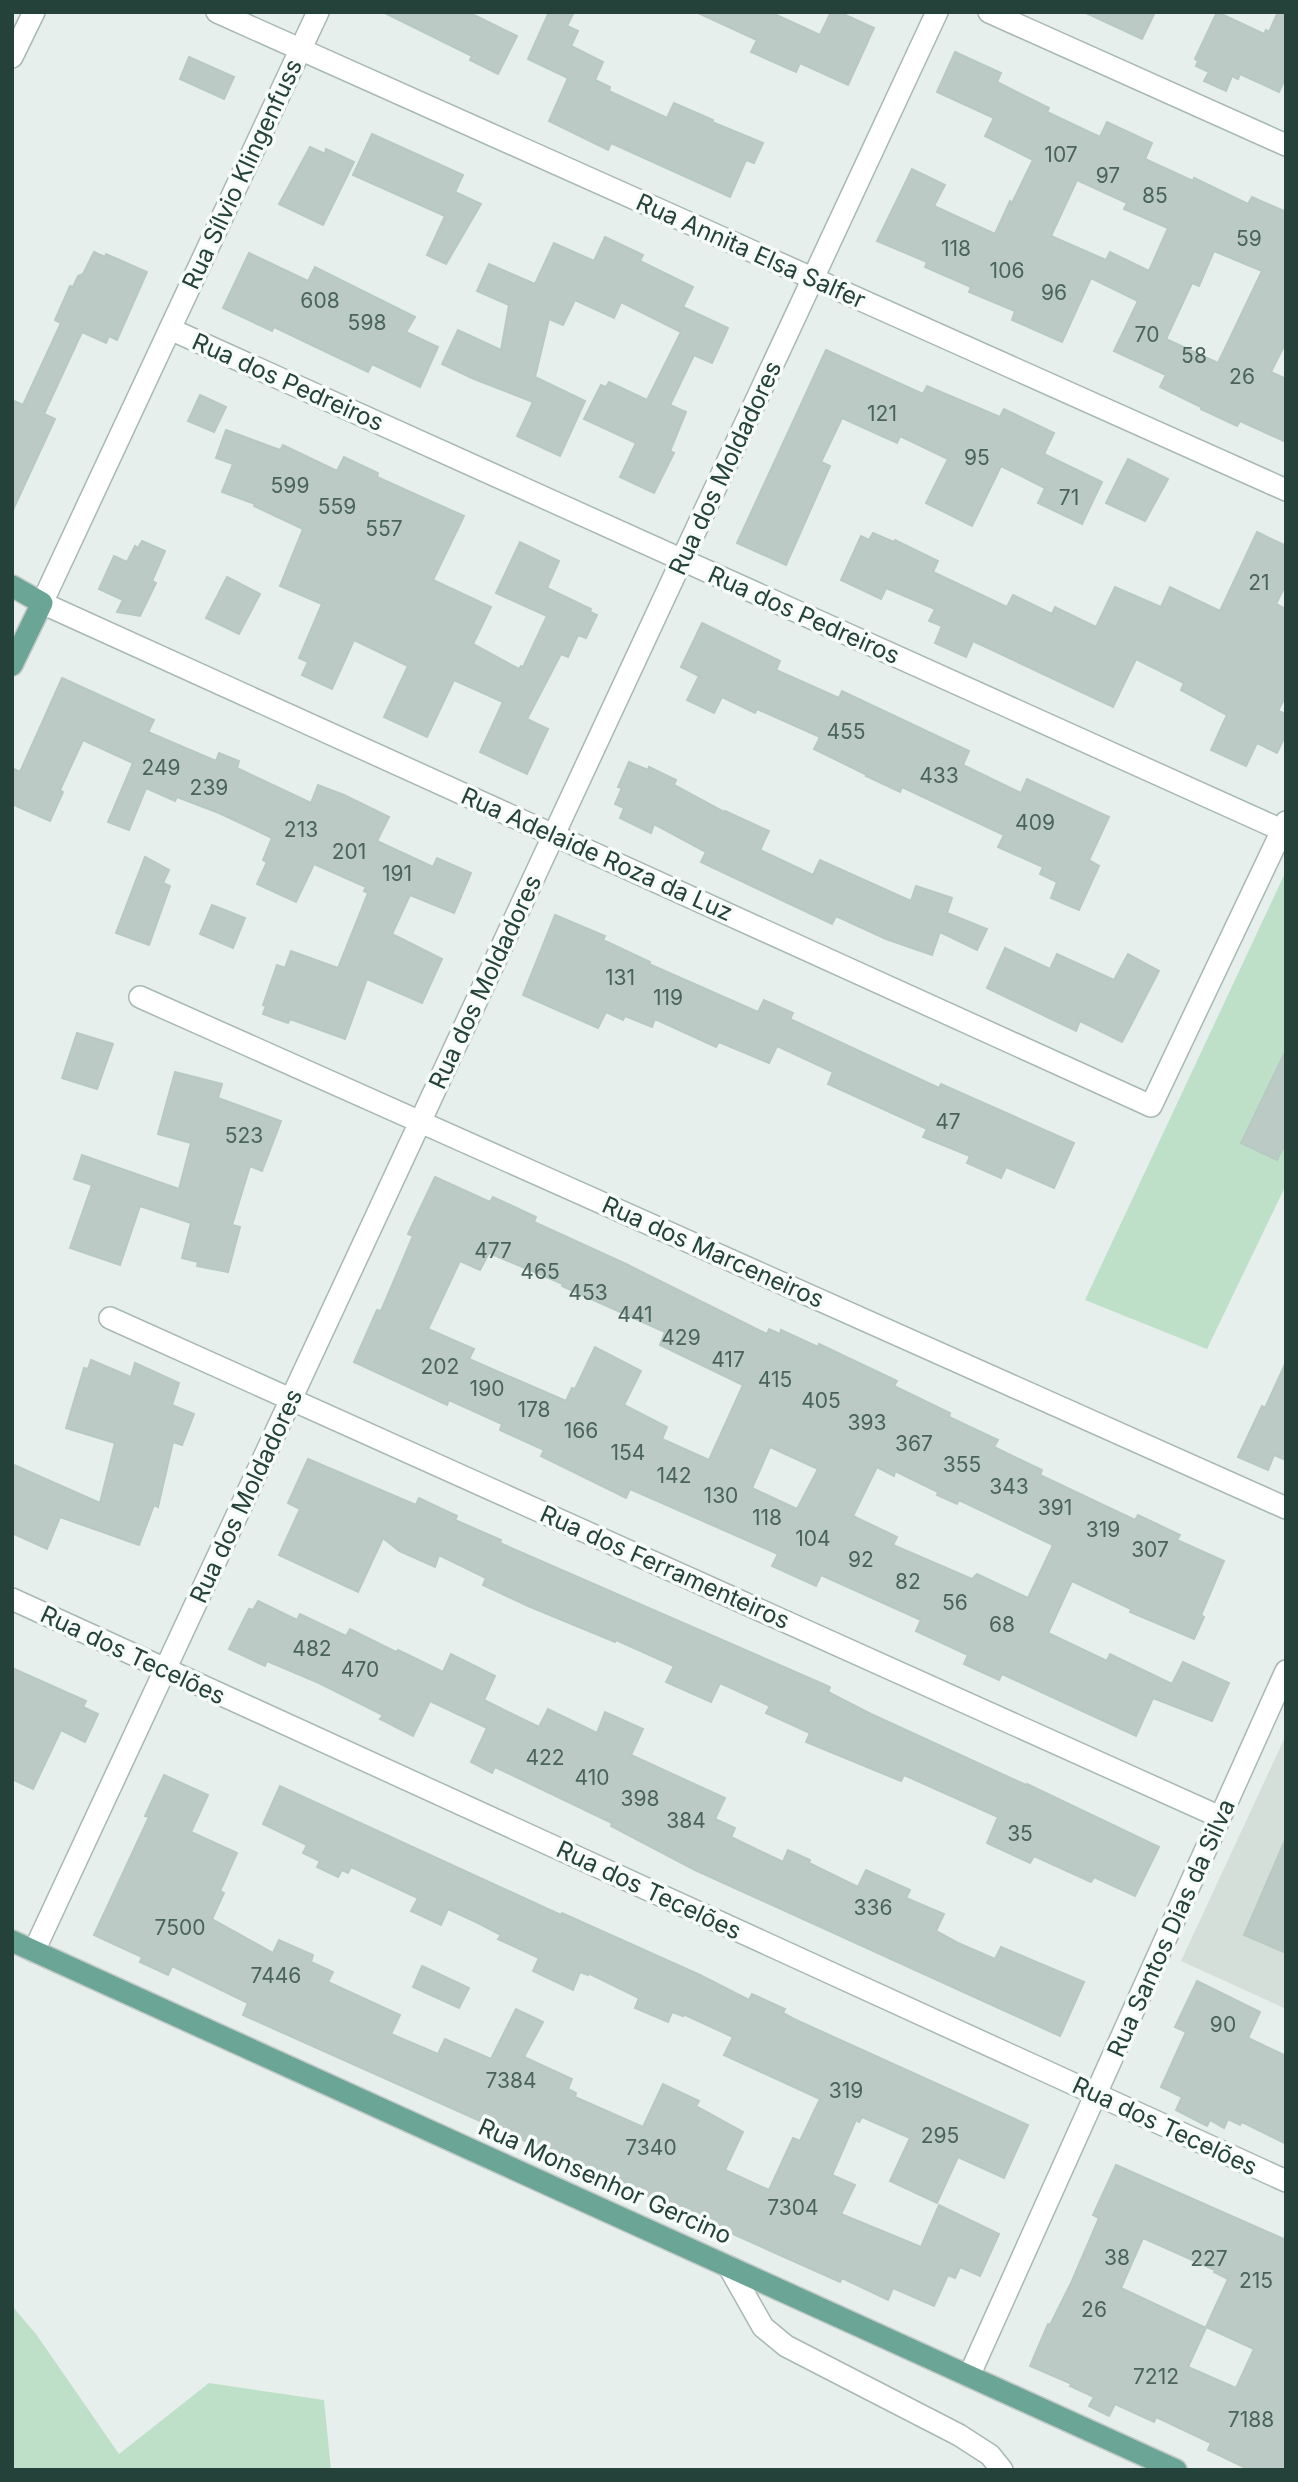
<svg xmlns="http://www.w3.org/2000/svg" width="1298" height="2482" font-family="Inter,sans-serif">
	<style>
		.built { fill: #d4dfda }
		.green { fill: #bfe0c8 }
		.building { fill: #bbcac4; stroke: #b8c9c2; stroke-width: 2; fill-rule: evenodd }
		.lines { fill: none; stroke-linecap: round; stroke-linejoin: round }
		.minor-casing { stroke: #a8b8b2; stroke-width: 24 }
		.major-casing { stroke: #c2cac8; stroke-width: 24 }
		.minor { stroke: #fff; stroke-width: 21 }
		.major { stroke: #6aa596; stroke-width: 21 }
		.labels { text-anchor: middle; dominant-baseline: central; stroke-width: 7; stroke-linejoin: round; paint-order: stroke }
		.number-label { font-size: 21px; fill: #4a645c }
		.street-label { font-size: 24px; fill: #24423a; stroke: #f7fbf9 }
	</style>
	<rect width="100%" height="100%" fill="#e6efeb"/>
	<polygon class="built" points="1286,1735 1286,2009 1181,1961"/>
	<g class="green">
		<polygon points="1286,871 1286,1185 1207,1349 1085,1300"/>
		<polygon points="12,2306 36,2334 119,2454 209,2383 324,2400 331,2470 12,2470"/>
	</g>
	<g class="building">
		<polygon points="383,12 468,12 517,36 498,74 470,60 472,56"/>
		<polygon points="549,12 574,12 567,26 578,31 571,46 603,62 595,80 610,87 609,91 667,118 674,103 713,120 712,122 763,143 754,163 746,160 730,197 611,143 608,150 549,121 568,78 528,59"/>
		<polygon points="696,12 770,12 820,35 831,12 839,12 874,28 848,85 800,63 796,72 751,52 757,40"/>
		<polygon points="1084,12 1155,12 1142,39"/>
		<polygon points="1217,12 1264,34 1266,30 1269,32 1278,12 1286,12 1286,77 1279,92 1240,74 1238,79 1232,76 1226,91 1204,81 1209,72 1196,66 1198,61 1195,59"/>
		<path d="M955,52L1001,73L997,82L1049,108L1047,112L1100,137L1107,122L1152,143L1145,159L1193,181L1194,178L1248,204L1252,197L1286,212V342L1271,372L1286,379V442L1240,421L1237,426L1201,409V407L1160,387L1166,375L1114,351L1138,301L1091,278L1062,342L1012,320L1015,311L969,292L971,287L925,267L927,262L877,241L912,169L945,185L934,206L995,234L1010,201L1012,203L1033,160L985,136L994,118L937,92ZM1077,180L1127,203L1124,209L1168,228L1149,271L1110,252L1106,260L1051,236ZM1214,251L1262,271L1218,363L1166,339L1192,283L1199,286Z"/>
		<polygon points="189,57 234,77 224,99 180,79"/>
		<polygon points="372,134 463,175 455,192 481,204 446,264 427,255 445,216 353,175"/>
		<polygon points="310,147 325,154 326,149 354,162 323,225 279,204"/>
		<polygon points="605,237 643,255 640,261 693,287 683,307 728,328 712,363 694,355 670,405 686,412 670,451 674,453 654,493 620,477 636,443 584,419 601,385 606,387 609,382 647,400 681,332 621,302 614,318 575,300 563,325 549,319 535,377 585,401 560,456 517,436 533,402 474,379 442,364 458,330 501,350 509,305 477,291 489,264 535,284 554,243 594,261"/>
		<polygon points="94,252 105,257 106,254 147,272 117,340 109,336 106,343 82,332 44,414 55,419 12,512 12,400 23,405 61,323 55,320 70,286 73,287 78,276 83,274"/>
		<polygon points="249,253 308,281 315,267 415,317 406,332 438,347 420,387 372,364 368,372 274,327 272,331 223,308"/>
		<polygon points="826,350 923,394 927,386 1000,417 1004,409 1054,433 1044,454 1102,482 1082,524 1038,503 1045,488 1001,466 972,526 926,503 948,459 900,436 897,443 842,418 821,462 830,466 786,565 737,543"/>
		<polygon points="200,395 226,407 214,432 188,421"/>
		<polygon points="226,430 280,450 283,445 337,471 344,457 378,473 377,477 464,516 433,580 491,607 473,644 519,669 521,666 523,667 547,616 496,593 520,542 559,561 547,588 591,609 590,612 597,615 586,638 578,635 568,657 561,654 527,719 548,729 527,774 480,752 503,702 454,680 427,737 384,717 408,666 354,640 332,689 302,675 308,662 299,658 322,604 280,586 303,529 254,506 255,504 222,492 233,464 216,458"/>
		<polygon points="1128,459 1168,479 1145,521 1106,503"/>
		<polygon points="1257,532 1286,546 1286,584 1276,604 1286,609 1286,695 1278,711 1286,714 1286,734 1277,753 1257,743 1246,766 1211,750 1227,715 1181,690 1184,683 1136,659 1113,707 973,641 966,657 935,643 942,626 929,621 935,609 886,588 881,599 841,580 861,536 869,540 873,533 894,542 895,540 938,561 933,572 1007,607 1013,595 1052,614 1055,607 1096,627 1115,587 1161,607 1170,587 1220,611"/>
		<polygon points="142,541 165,551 152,581 156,583 140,616 117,612 123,600 99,589 114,556 127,562 135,546 138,548"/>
		<polygon points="227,577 260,594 239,634 206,618"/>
		<polygon points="702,623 780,661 776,670 839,698 842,691 969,751 963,765 1021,793 1027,779 1109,817 1089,860 1099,866 1079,910 1051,898 1057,882 1040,874 1043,867 998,847 1004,835 902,787 900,792 866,776 867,775 814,749 820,737 757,709 755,713 722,697 714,713 687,700 699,676 681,667"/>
		<polygon points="62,678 154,720 148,732 216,761 219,753 239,761 237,768 311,803 318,785 344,795 389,817 377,841 433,867 437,858 471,873 454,913 410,895 392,934 442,959 422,1003 367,979 345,1039 290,1019 288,1023 263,1014 266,1006 263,1005 277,965 285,968 291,951 338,968 368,893 364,891 366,887 314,864 296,902 257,884 267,862 263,860 272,838 219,813 177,797 175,801 146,788 129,830 108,822 133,763 83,740 60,790 63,792 50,821 12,804 12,768 20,772"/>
		<polygon points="629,762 648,770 649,767 676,780 674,785 724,812 725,811 769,831 760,850 813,875 820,860 911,901 916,886 952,898 947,913 987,929 977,950 940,932 932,955 886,939 836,916 832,924 701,862 706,852 654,824 651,833 620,818 624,808 615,804 622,788 618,787"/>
		<polygon points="145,857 169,870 163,883 170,886 149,945 116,933"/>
		<polygon points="212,905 245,918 233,948 200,934"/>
		<polygon points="555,915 605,936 603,940 650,962 649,964 758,1012 764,1000 793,1013 790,1019 939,1088 941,1084 1074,1143 1054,1188 1006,1167 1001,1178 967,1163 970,1156 923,1137 927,1129 828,1084 833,1072 777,1046 769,1063 719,1042 716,1047 655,1019 652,1027 625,1016 623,1020 606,1012 598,1028 523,995"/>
		<polygon points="1005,948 1050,969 1057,954 1114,980 1128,954 1159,971 1122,1042 1080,1021 1076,1031 987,988"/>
		<polygon points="77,1033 113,1044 97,1089 62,1078"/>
		<polygon points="1286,1050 1286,1142 1277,1160 1241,1143"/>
		<polygon points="175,1072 222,1084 218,1098 281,1121 262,1171 250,1166 232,1225 240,1227 228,1272 197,1266 198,1262 182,1258 191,1223 140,1206 120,1265 70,1248 92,1185 74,1179 82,1155 179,1189 191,1143 158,1134"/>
		<path d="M435,1177L490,1202L493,1197L536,1217L534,1222L626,1264L767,1334L769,1329L780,1334L781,1330L818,1347L819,1344L897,1381L894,1386L950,1413L949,1417L998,1440L994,1447L1042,1470L1040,1475L1135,1520L1138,1515L1180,1535L1177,1540L1224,1561L1201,1615L1204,1617L1194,1639L1130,1612L1131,1609L1072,1581L1048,1633L1107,1661L1110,1654L1172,1684L1183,1662L1229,1683L1212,1721L1153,1698L1136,1736L1002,1674L999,1680L964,1664L968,1655L916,1631L921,1620L821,1575L816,1586L772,1566L778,1554L630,1489L626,1498L541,1456L544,1450L500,1430L502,1424L449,1400L447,1405L354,1362L377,1310L381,1311L413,1236L408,1234ZM489,1253L563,1284L562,1286L665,1332L660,1345L743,1385L709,1460L662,1439L667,1427L624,1405L641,1371L595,1347L575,1389L572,1388L566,1401L469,1359L474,1349L428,1329L460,1261L480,1270ZM770,1447L818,1469L797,1509L752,1488ZM877,1467L894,1476L895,1471L938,1492L937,1495L957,1504L959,1500L1053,1545L1028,1598L977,1574L972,1579L893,1545L897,1537L853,1516Z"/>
		<polygon points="91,1360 131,1377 135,1363 179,1383 172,1405 194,1414 182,1445 173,1442 158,1507 154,1505 139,1545 60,1517 47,1549 12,1533 12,1464 100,1503 115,1443 66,1428 84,1368 88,1369"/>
		<polygon points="1286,1362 1286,1460 1274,1455 1268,1470 1238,1457 1262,1406 1265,1408"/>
		<polygon points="308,1459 416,1505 419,1498 457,1516 455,1520 501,1540 500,1543 830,1687 828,1692 871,1714 1026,1785 1027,1784 1159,1847 1135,1896 1094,1877 1091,1882 1034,1856 1030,1863 987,1843 998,1817 904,1775 901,1781 806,1742 810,1733 766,1713 770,1706 720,1683 711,1702 666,1682 674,1666 616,1640 615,1642 528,1606 483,1585 486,1578 439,1555 435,1567 399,1551 383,1538 358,1592 279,1555 300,1509 288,1503"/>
		<polygon points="258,1601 297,1620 300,1614 346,1636 350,1629 396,1652 398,1650 443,1672 451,1654 495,1676 484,1700 539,1727 548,1709 597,1733 605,1712 643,1729 631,1755 725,1798 715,1819 735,1828 731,1837 783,1862 788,1850 810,1860 809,1863 858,1887 866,1870 910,1890 906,1898 944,1914 936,1931 958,1943 995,1959 1001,1947 1084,1982 1060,2036 695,1870 611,1826 612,1823 495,1767 492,1773 471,1762 487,1728 430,1701 413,1736 380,1719 383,1715 319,1683 267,1661 265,1666 229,1649 249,1609 253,1610"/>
		<polygon points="12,1668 86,1701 83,1707 98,1714 85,1742 61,1730 33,1789 12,1779"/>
		<polygon points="164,1775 208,1795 191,1832 237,1853 220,1891 224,1893 212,1919 273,1953 279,1940 313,1955 311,1962 333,1972 328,1982 400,2015 391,2034 438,2054 445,2039 491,2059 516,2009 543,2022 524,2057 572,2079 568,2089 576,2093 575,2097 643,2127 663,2084 699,2101 696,2106 743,2132 725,2170 769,2190 793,2138 800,2141 820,2099 724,2055 733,2037 683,2014 683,2016 672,2012 668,2022 635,2008 639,1998 588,1973 588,1975 580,1972 573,1990 533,1971 539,1958 498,1939 501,1935 478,1923 448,1909 441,1925 411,1911 418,1898 351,1867 348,1873 342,1870 338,1877 317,1867 320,1861 303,1853 307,1845 263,1824 280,1786 561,1915 562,1913 700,1975 749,2000 752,1994 785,2009 783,2013 794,2019 1028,2125 1004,2178 958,2157 937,2203 890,2181 910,2138 862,2117 859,2122 856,2120 832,2175 855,2185 841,2214 921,2247 939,2205 999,2234 980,2276 960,2267 955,2278 948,2275 934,2306 893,2288 888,2300 842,2278 840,2282 243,2015 248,2003 172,1966 168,1975 140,1962 142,1957 94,1935 149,1817 145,1816"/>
		<polygon points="1286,1838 1286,1953 1244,1935"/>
		<polygon points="422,1966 469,1988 459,2008 413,1987"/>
		<polygon points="1197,1981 1260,2012 1248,2038 1286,2056 1286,2144 1242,2122 1240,2125 1228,2119 1224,2128 1210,2120 1207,2126 1176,2110 1182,2097 1161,2087 1186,2032 1175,2027"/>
		<path d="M1116,2165L1286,2240V2470H1250L1208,2450L1211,2443L1156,2417L1154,2422L1115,2404L1109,2416L1089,2406L1094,2397L1070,2386L1072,2384L1030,2366L1048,2324L1050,2325L1072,2281L1099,2218L1093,2215ZM1143,2238L1215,2270L1214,2272L1228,2279L1206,2327L1254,2349L1236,2388L1188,2367L1206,2328L1121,2288Z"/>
	</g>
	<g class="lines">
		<defs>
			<g id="minor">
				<polyline points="217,12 1286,490"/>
				<polyline points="318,12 42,603 1151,1106 1286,822"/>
				<polyline points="989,12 1286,145"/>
				<polyline points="12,57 34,12"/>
				<polyline points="170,329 1286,832"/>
				<polyline points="140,997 1286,1508"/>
				<polyline points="110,1318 1220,1817"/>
				<polyline points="12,1599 1286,2181"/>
				<polyline points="34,1951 937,12"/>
				<polyline points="729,2267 763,2327 786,2346 959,2435 990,2455 1002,2470"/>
				<polyline points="969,2376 1286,1671"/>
			</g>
			<g id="major">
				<polyline points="12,586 42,603 12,665"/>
				<polyline points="12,1941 1176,2470"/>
			</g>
		</defs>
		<use href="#minor" class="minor-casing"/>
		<use href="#major" class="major-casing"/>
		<use href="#minor" class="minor"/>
		<use href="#major" class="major"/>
	</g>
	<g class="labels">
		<g class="number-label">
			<text x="1061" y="154">107</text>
			<text x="1108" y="175">97</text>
			<text x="1155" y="195">85</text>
			<text x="1249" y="238">59</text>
			<text x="956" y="248">118</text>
			<text x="1007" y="270">106</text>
			<text x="1054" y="292">96</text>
			<text x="320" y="300">608</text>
			<text x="367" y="322">598</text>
			<text x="1147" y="334">70</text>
			<text x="1194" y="355">58</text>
			<text x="1242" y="376">26</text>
			<text x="882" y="413">121</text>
			<text x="977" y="457">95</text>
			<text x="290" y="485">599</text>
			<text x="1069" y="497">71</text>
			<text x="337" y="506">559</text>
			<text x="384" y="528">557</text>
			<text x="1259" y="582">21</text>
			<text x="846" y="731">455</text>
			<text x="161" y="767">249</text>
			<text x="939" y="775">433</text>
			<text x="209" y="787">239</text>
			<text x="1035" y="822">409</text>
			<text x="301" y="829">213</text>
			<text x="349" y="851">201</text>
			<text x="397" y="873">191</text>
			<text x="620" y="977">131</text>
			<text x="668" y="997">119</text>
			<text x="948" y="1121">47</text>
			<text x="244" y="1135">523</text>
			<text x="493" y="1250">477</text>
			<text x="540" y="1271">465</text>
			<text x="588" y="1292">453</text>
			<text x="635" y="1314">441</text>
			<text x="681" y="1337">429</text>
			<text x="728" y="1359">417</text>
			<text x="440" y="1366">202</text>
			<text x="775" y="1379">415</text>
			<text x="487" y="1388">190</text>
			<text x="821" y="1400">405</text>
			<text x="534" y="1409">178</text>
			<text x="867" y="1422">393</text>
			<text x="581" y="1430">166</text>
			<text x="914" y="1443">367</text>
			<text x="628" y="1452">154</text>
			<text x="962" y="1464">355</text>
			<text x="674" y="1475">142</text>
			<text x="1009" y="1486">343</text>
			<text x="721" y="1495">130</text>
			<text x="1055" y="1507">391</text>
			<text x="767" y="1517">118</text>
			<text x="1103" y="1529">319</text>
			<text x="813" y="1538">104</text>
			<text x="1150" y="1549">307</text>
			<text x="861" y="1559">92</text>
			<text x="908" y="1581">82</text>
			<text x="955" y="1602">56</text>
			<text x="1002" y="1624">68</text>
			<text x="312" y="1648">482</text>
			<text x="360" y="1669">470</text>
			<text x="545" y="1757">422</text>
			<text x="592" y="1777">410</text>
			<text x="640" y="1798">398</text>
			<text x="686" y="1820">384</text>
			<text x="1020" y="1833">35</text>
			<text x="873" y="1907">336</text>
			<text x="180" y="1927">7500</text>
			<text x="276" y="1975">7446</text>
			<text x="1223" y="2024">90</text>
			<text x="511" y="2080">7384</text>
			<text x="846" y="2090">319</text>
			<text x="940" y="2135">295</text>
			<text x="651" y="2147">7340</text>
			<text x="793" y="2207">7304</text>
			<text x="1117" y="2257">38</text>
			<text x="1209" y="2258">227</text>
			<text x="1256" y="2280">215</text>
			<text x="1094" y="2309">26</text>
			<text x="1156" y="2376">7212</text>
			<text x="1251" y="2419">7188</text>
		</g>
		<g class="street-label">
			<text transform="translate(242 174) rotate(-65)">Rua Sílvio Klingenfuss</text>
			<text transform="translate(751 251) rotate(24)">Rua Annita Elsa Salfer</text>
			<text transform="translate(288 382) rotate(24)">Rua dos Pedreiros</text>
			<text transform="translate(725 468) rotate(-65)">Rua dos Moldadores</text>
			<text transform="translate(804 615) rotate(24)">Rua dos Pedreiros</text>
			<text transform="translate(597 854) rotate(24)">Rua Adelaide Roza da Luz</text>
			<text transform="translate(485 982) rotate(-65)">Rua dos Moldadores</text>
			<text transform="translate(713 1252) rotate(24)">Rua dos Marceneiros</text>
			<text transform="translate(246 1496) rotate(-65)">Rua dos Moldadores</text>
			<text transform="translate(665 1567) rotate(24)">Rua dos Ferramenteiros</text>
			<text transform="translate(133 1655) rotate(25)">Rua dos Tecelões</text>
			<text transform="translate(649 1890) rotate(25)">Rua dos Tecelões</text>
			<text transform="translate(1171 1928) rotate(-66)">Rua Santos Dias da Silva</text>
			<text transform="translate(1165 2126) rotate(25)">Rua dos Tecelões</text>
			<text transform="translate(605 2181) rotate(24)">Rua Monsenhor Gercino</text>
		</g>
	</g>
	<rect width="1298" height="2482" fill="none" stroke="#24423a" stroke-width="28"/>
</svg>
